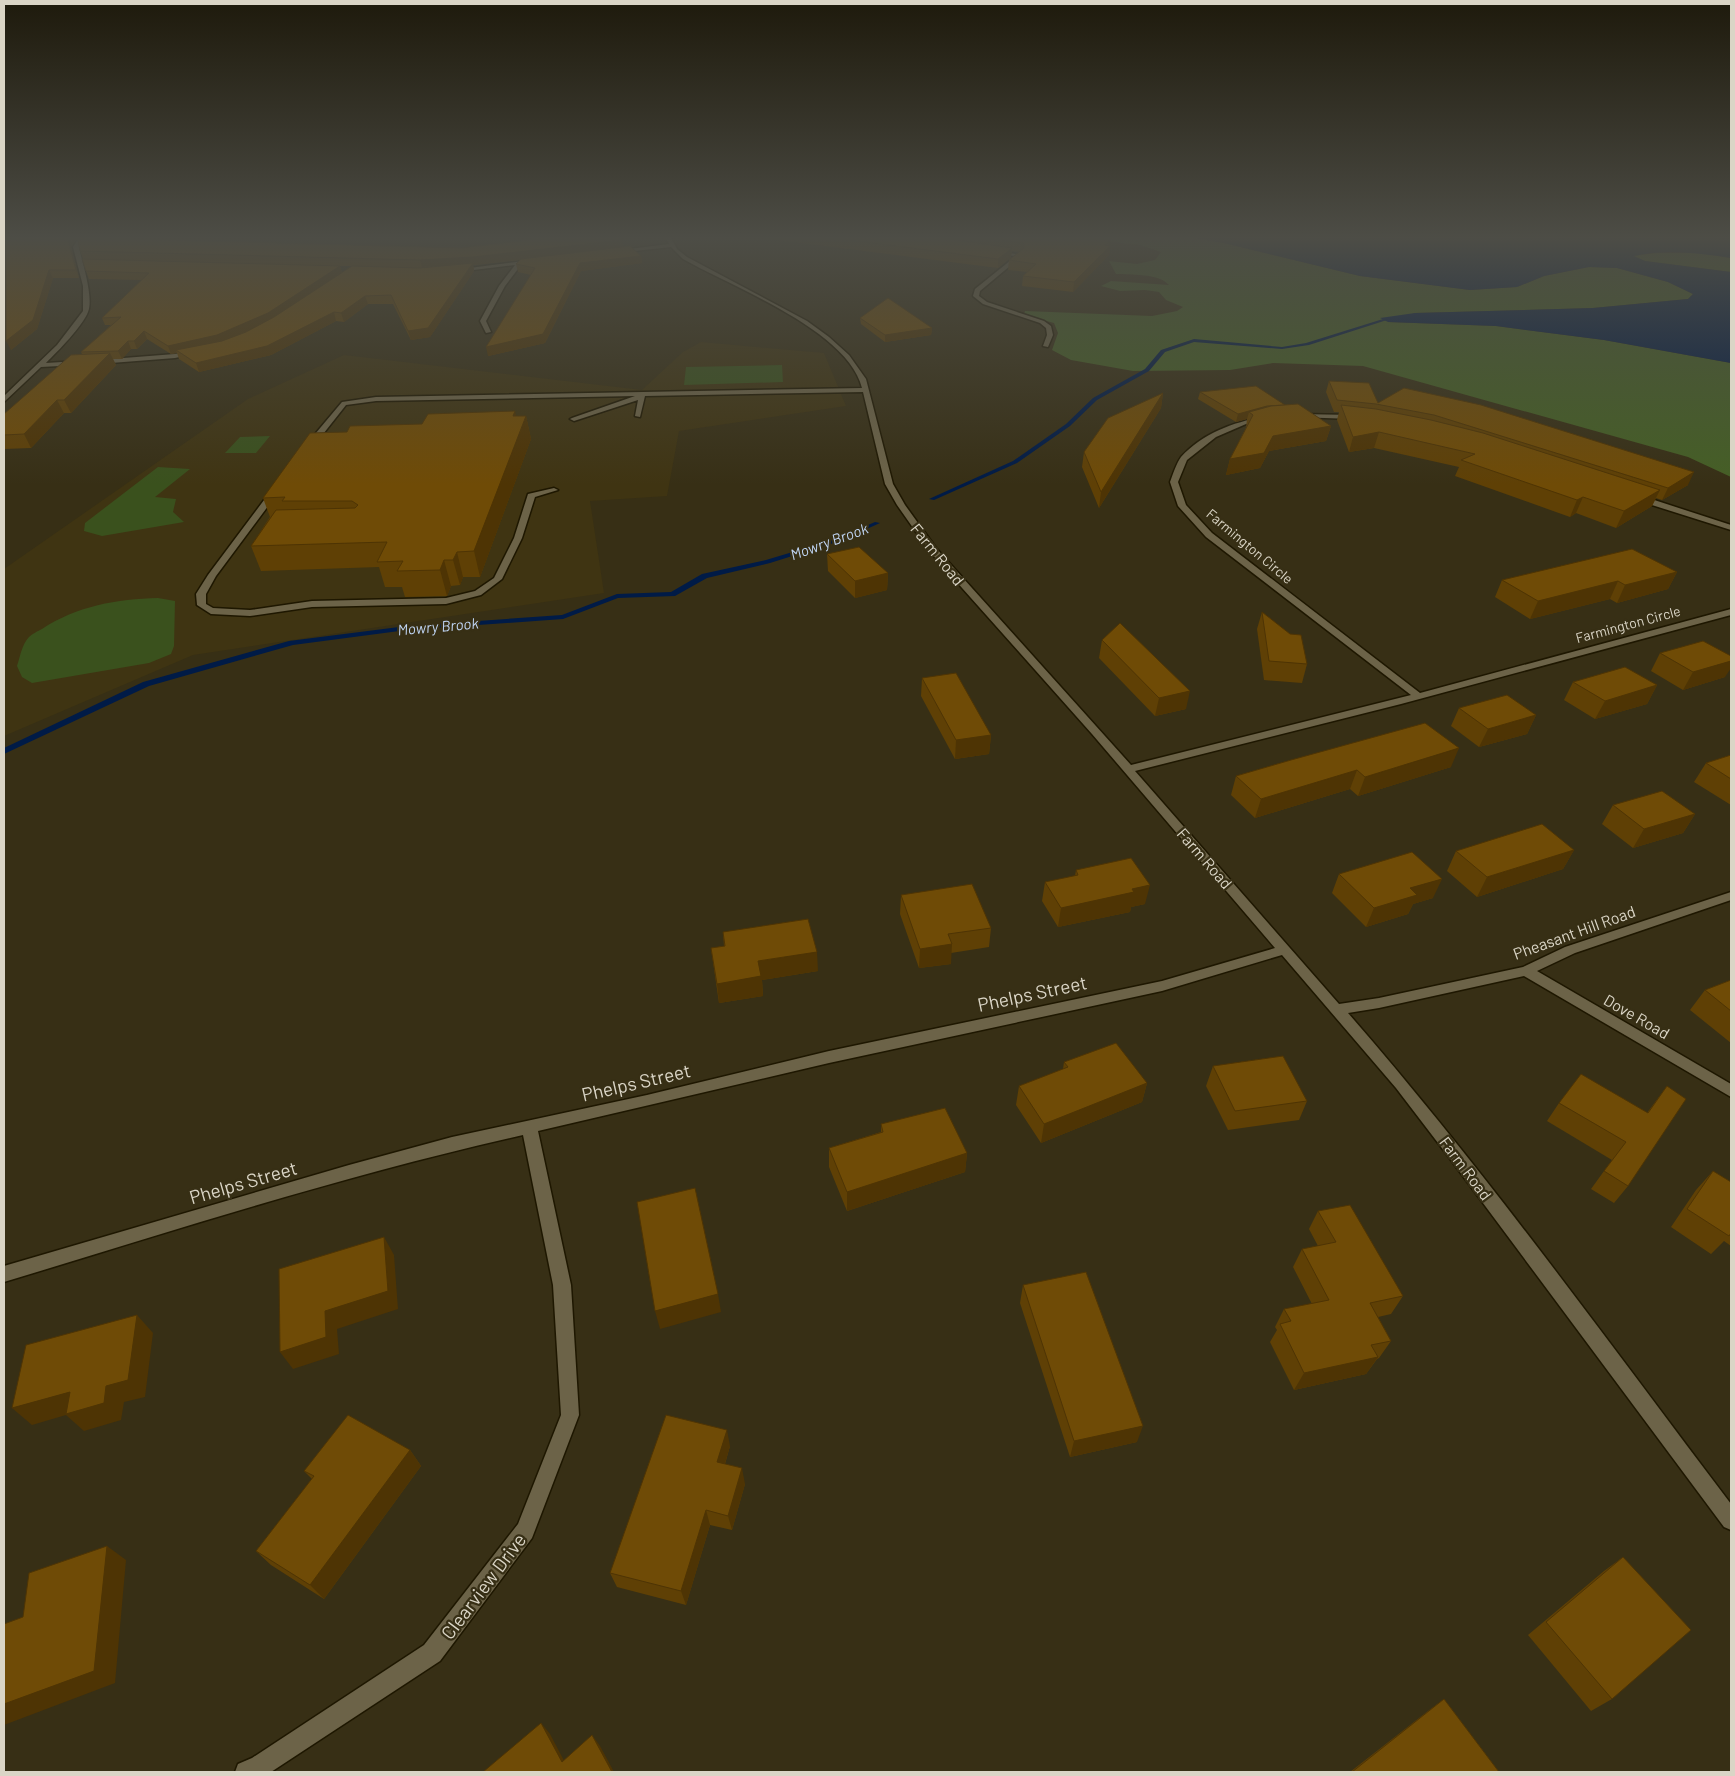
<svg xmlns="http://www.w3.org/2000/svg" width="1735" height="1776" font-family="Barlow,sans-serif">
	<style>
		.built { fill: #3f3412 }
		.green { fill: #3a511d }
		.forest { fill: #455f25 }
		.water { fill: #001b47 }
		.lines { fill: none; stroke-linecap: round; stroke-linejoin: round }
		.stream { fill: #001b47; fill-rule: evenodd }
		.minor-casing { stroke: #1e1700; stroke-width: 3 }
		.minor { fill: #6c6348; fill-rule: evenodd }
		.wall { fill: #5f4005; fill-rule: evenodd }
		.shaded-wall { fill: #4e3404 }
		.building { fill: #6f4b06; stroke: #4e3404 }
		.labels { text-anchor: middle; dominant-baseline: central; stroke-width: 4.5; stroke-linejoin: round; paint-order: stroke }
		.far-street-label { font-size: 14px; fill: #dad5c6; stroke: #372f15 }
		.far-water-label { font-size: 15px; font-style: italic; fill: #c0d5f4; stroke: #372f15 }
		.street-label { font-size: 16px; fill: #dad5c6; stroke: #372f15 }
		.near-street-label { font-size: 19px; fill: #dad5c6; stroke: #372f15 }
	</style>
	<rect width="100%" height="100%" fill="#372f15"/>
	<polygon class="built" points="701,342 824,353 846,406 679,431 667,496 590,501 604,593 193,655 4,736 4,569 248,399 344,355 642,390 683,352"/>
	<g class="green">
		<polygon points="782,365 783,382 684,385 686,367"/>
		<polygon points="270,436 256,453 225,453 240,437"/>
		<polygon points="158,467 190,469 155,497 176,499 173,512 184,522 102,536 84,531 85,523"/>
		<path d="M158,598L175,601L174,646L171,654L149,663L32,683L22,677L17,666C20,657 22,644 29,637C32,634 38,631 42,629C77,606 117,599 158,598Z"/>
	</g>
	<g class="forest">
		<path d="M1063,236H1183L1224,243L1360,276L1470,290L1517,287L1544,276L1589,267L1617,268L1668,282L1693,294L1688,299L1593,308L1415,313L1388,322L1496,326L1604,340L1731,363V477L1688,457L1363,366L1273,363L1230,370L1133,371L1071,360L1052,350L1058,333L1054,323L1024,315L1025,311L1152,316L1177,311L1183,307L1166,300L1159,292L1145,290L1120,291L1101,286L1111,281L1169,285C1158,273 1131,275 1116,274L1109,261L1137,264L1155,260L1161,252L1140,245Z"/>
		<polygon points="1657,253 1699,253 1731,258 1731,272 1645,261 1633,256"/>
	</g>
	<path class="water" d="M1183,236H1731V258C1699,253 1665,249 1634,256L1645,261L1731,272V363L1604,340L1496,326L1388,322L1380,318L1415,313L1593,308L1688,299L1693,294L1668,282L1617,268L1589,267L1544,276L1517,287L1470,290L1360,276L1224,243Z"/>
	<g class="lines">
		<g class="stream">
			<polygon points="1383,319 1387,320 1309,345 1282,349 1194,342 1165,352 1149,371 1097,400 1070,426 1017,463 934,500 929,499 1013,461 1066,424 1093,398 1145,369 1161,350 1194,339 1282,347 1306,343"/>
			<polygon points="875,522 880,523 840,541 770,563 707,578 675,596 618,598 563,619 407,630 293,645 149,686 4,754 4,748 143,682 289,641 407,626 562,615 617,594 671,592 702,574 766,560 836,539"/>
		</g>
		<defs>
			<g id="minor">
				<path d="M80,236H85L79,247C82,262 94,298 88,312C82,327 58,351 46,363L78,361L81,363L78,365L41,367L4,402V396L57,345L83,311V286L73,247Z"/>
				<path d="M665,236H670L677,249L687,257L807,321L829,337L849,355L866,379L893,484L905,505L936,548L1131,765L1411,695L1206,537L1178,506L1170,482C1173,474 1176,464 1181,457C1202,434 1233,422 1263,417L1267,419L1246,424L1216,437L1187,460L1178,482L1186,505L1212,533L1420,693L1731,609V615L1401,704L1135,771L1339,1004L1379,998L1523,967L1565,947L1731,892V900L1575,953L1537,971L1731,1084V1097L1524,976L1379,1008L1348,1013C1484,1169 1606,1339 1731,1504V1530L1724,1527L1448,1156L1396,1088L1282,955L1162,991L829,1063L538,1131L571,1285L579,1415L532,1538L440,1661L271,1772H235L238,1764L252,1758L424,1645L518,1524L561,1415L553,1285L523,1135C348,1174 176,1230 4,1282V1266L349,1165L452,1137L647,1095L829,1051L1162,981L1275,948L1092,734L930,552L897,505L885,484L863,392L645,396L640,417L635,416L638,400L574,421L570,419L572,418L635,396L376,401L346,405L312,448L305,446L342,402L376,397L862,388C848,330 732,287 683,259L671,247L616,253L613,251L669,244Z"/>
				<polygon points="993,251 1023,255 980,291 979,296 987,302 1044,321 1051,326 1053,335 1048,347 1043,346 1047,335 1046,328 1040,323 983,304 973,296 975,289 1016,256 995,254"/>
				<polygon points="532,260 534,263 521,265 505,286 486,321 491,332 486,333 480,321 499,286 515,265 457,272 454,270"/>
				<polygon points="195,350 197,353 175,358 98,364 95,362 98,360 175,354"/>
				<polygon points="1298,414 1353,415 1356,417 1353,419 1296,417 1296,415"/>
				<polygon points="273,488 280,490 216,576 206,594 206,604 213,608 250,610 312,601 446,598 475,591 494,578 514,538 528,494 554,488 558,490 535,497 522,538 502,579 481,595 446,604 312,607 250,616 211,614 197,605 196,594 208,575"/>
				<polygon points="1636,496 1642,496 1731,525 1731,530 1636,500"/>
			</g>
		</defs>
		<use href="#minor" class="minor-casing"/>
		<use href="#minor" class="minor"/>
	</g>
	<g class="wall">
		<polygon points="17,236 79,236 71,247 79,278 53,278 37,329 11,350"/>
		<polygon points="746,236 1080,236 1110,246 1109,255 1073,292 1022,286 1023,276 1027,272 1008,270 1009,260 1019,252 1012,251 1011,257 998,268"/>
		<path d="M535,237L622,240L623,247L641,256L642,263L581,271L545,343L488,356L531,275L518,272L516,264L520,260L473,265L474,271L430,337L411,340L393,304H368L344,322L336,321L271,355L199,372L179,359L177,353L171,354L147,339L137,349H131L122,359H113L116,365L71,413H64L31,448L4,449V414L82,354L81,352L111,325H105L102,318L142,280L89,279L86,271L83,259L80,251L94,238L461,248L529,240L536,238ZM340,266H352L342,273Z"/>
		<polygon points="860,318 932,328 931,335 885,342 861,324"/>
		<polygon points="1329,381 1378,403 1404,388 1688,485 1662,500 1656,498 1652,506 1616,528 1576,513 1570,517 1455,476 1459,467 1374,448 1349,452 1337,420 1339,412 1334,412 1326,392"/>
		<polygon points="1200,392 1285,405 1331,426 1326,441 1269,451 1260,468 1226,475 1230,459 1246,428 1247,419 1236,422 1198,399"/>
		<polygon points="1163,393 1161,408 1099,508 1082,467 1084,452"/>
		<polygon points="516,416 526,416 531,439 480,577 463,577 460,585 451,586 447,596 405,597 402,587 385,587 379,567 261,571 251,546 270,517 263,498 347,432 422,424"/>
		<polygon points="827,554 888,573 887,590 855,598 828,571"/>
		<polygon points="1677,572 1668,589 1617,603 1610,599 1530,619 1495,597 1502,580"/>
		<polygon points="1262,612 1290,634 1307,664 1302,683 1264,680 1257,629"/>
		<polygon points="1102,640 1186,709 1155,716 1099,658"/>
		<polygon points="1660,653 1725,677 1683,690 1651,671"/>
		<polygon points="922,678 991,735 989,754 955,759 921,696"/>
		<polygon points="1573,682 1657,685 1647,704 1595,719 1564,700"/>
		<polygon points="1459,708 1536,715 1527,734 1479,747 1451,726"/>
		<polygon points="1731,755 1731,805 1694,782 1706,763"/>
		<polygon points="1291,760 1451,767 1358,796 1350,789 1255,818 1231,795 1236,776"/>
		<polygon points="1613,805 1695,814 1683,833 1633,848 1602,824"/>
		<polygon points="1574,850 1563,869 1477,897 1447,871 1456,851"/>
		<polygon points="1076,870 1145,904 1131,907 1130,912 1058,927 1042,901 1045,882 1075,876"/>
		<polygon points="1339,874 1433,898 1413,904 1408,914 1366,927 1332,893"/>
		<polygon points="901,895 991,928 989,947 951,953 951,964 919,968 900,914"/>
		<polygon points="723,932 818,971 762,980 763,996 719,1003 711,948 724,946"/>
		<polygon points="1731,980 1731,1043 1690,1010 1705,990"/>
		<polygon points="1064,1062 1147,1083 1142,1102 1041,1143 1016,1105 1019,1086 1063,1069"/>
		<polygon points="1213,1066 1307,1101 1299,1120 1228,1130 1206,1086"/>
		<polygon points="1667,1086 1628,1186 1614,1203 1591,1189 1612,1160 1547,1121 1559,1103 1647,1113"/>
		<polygon points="881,1124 967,1153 965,1172 847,1211 829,1167 829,1148 881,1132"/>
		<polygon points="1713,1171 1731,1182 1731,1246 1724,1241 1711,1254 1671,1227 1696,1190"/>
		<polygon points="1318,1211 1403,1296 1391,1314 1378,1317 1391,1341 1379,1358 1377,1359 1366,1374 1294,1390 1270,1342 1277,1330 1275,1327 1284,1309 1312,1304 1293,1267 1302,1249 1318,1246 1309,1229"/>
		<polygon points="1023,1285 1137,1442 1070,1457 1020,1303"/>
		<polygon points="730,1446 725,1464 745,1484 732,1530 710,1525 686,1605 617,1587 610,1573"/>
		<polygon points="410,1450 421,1466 324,1599 271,1565 256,1551 312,1479 304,1471"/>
		<polygon points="1623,1557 1612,1699 1591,1711 1528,1635 1604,1571"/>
		<polygon points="1444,1699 1499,1772 1350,1772 1428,1711"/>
	</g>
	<g class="shaded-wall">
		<polygon points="71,236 79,236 71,247 79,278 76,270 68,240"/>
		<polygon points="622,240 623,248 473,265 474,271 430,337 411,340 408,331 422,268 420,260"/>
		<polygon points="1111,240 1109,255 1073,292 1074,282 1105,245"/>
		<polygon points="1012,248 1011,257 998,268 998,259"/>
		<polygon points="641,256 642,263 581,271 545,343 488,356 486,347 580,263"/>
		<polygon points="340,266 342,273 270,321 220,343 176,350 177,353 171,354 168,346"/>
		<polygon points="49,270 53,278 37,329 11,350 6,341"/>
		<polygon points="365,296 368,304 344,322 341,313"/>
		<polygon points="334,312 336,321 271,355 199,372 196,363"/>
		<polygon points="932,328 931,335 885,342 885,335"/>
		<polygon points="144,331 147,339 137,349 134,341"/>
		<polygon points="128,341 131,349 122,359 118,351"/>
		<polygon points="110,353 116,365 71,413 64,400"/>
		<polygon points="1163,393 1161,408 1099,508 1101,492"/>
		<polygon points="57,400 64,413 31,448 24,434"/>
		<polygon points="1267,406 1265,413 1253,415 1249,412 1247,419 1236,422 1238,414"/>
		<polygon points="515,411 520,433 526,416 531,439 480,577 474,551"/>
		<polygon points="1331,426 1326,441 1269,451 1260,468 1226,475 1230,459 1273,436"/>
		<polygon points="1379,432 1374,448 1349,452 1353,437"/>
		<polygon points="1694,472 1688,485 1662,500 1668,488"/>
		<polygon points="1660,490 1652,506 1616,528 1624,511"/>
		<polygon points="1583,497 1576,513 1570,517 1577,500"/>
		<polygon points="457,552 463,577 460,585 453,560"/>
		<polygon points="444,560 451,586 447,596 440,570"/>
		<polygon points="1677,572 1668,589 1617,603 1625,585"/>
		<polygon points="888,573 887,590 855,598 855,581"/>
		<polygon points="1618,581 1610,599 1530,619 1538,601"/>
		<polygon points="1731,661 1731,668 1725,677 1683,690 1693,672"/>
		<polygon points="1657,685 1647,704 1595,719 1605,701"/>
		<polygon points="1190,691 1186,709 1155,716 1159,698"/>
		<polygon points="1536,715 1527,734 1479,747 1488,729"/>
		<polygon points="991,735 989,754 955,759 956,740"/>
		<polygon points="1459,748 1451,767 1358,796 1365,777"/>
		<polygon points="1357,770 1350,789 1255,818 1261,799"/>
		<polygon points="1695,814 1683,833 1633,848 1644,829"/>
		<polygon points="1574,850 1563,869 1477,897 1487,877"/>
		<polygon points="1442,879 1433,898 1413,904 1408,914 1366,927 1374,908 1410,888"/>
		<polygon points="1150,885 1145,904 1131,907 1130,912 1058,927 1061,908 1132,889"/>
		<polygon points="952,944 951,964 919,968 920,949"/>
		<polygon points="817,952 818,971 762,980 763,996 719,1003 717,984 758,961"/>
		<polygon points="1147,1083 1142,1102 1041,1143 1044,1124"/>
		<polygon points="967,1153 965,1172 847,1211 847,1192"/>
		<polygon points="384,1237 394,1255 398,1309 337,1329 339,1354 293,1369 280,1352 325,1311"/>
		<polygon points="718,1294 721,1312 660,1329 655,1311"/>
		<polygon points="137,1315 153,1333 145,1397 124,1402 121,1420 84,1431 66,1415 32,1425 12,1408 70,1392"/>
		<polygon points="1378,1357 1366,1374 1294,1390 1304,1373"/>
		<polygon points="1143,1426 1137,1442 1070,1457 1074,1441"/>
		<polygon points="727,1430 730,1446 721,1477 717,1462"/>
		<polygon points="410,1450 421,1466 324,1599 310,1585"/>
		<polygon points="742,1468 745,1484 732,1530 728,1516"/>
		<polygon points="706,1510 710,1525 686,1605 681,1591"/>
		<polygon points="107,1546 126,1560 115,1683 4,1725 4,1704"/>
		<polygon points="541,1723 550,1734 570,1772 562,1762"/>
		<polygon points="592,1735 600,1746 614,1772 612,1772"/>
	</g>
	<g class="building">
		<polygon points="17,236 71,236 68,240 76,270 49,270 33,320 6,341 6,244"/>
		<polygon points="80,236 91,236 91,238 461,248 529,240 537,238 535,237 539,236 618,236 622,240 473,257 420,260 80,251 78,240"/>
		<polygon points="818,236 930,236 1012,248 998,259"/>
		<polygon points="970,236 1080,236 1111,240 1105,245 1110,246 1074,282 1023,276 1036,264 1009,260 1024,248 1023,243"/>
		<polygon points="630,246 641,256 580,263 543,334 486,347 535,268 516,264 521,259"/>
		<polygon points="82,259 340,266 268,313 217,335 168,346 144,331 134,341 128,341 118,351 81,352 121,317 102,318 149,273 86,271"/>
		<polygon points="473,263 428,328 408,331 391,295 365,296 341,313 334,312 267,346 196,363 176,350 222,341 246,332 274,317 352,266 420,268"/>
		<polygon points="888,298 932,328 885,335 860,318"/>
		<polygon points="110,353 64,400 57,400 24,434 4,435 4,414 71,355"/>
		<polygon points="1329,381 1369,383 1378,403 1404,388 1481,405 1694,472 1668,488 1434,415 1376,404 1337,400"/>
		<polygon points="1256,386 1285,405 1267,406 1238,414 1200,392"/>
		<polygon points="1163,393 1101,492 1084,452 1108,418"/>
		<polygon points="1298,404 1331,426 1273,436 1264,453 1230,459 1253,415 1249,412 1271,406"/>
		<polygon points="1341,405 1376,409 1431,420 1483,433 1660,490 1624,511 1583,497 1577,500 1461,460 1475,454 1379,432 1353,437"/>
		<polygon points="515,411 513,416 526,416 474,551 457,552 453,560 444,560 440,570 397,571 403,561 377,562 387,542 251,546 276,510 355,508 358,505 352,501 282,501 285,497 263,498 310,433 347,432 350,426 422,424 428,414"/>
		<polygon points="859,547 888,573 855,581 827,554"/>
		<polygon points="1632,549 1677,572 1625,585 1618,581 1538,601 1502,580"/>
		<polygon points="1262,612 1290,634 1301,635 1307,664 1269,661"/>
		<polygon points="1120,623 1190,691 1159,698 1102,640"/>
		<polygon points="1703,641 1731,656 1731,661 1693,672 1660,653"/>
		<polygon points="1625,667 1657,685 1605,701 1573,682"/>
		<polygon points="956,673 991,735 956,740 922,678"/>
		<polygon points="1507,695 1536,715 1488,729 1459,708"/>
		<polygon points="1425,723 1459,748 1365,777 1357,770 1261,799 1236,776 1291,760"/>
		<polygon points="1731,755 1731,779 1706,763"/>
		<polygon points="1662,791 1695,814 1644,829 1613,805"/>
		<polygon points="1542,824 1574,850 1487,877 1456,851"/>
		<polygon points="1412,852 1442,879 1410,888 1417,895 1374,908 1339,874"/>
		<polygon points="1131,858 1150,885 1132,889 1134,892 1061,908 1045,882 1078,875 1076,870"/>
		<polygon points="972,884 991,928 948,934 952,944 920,949 901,895"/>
		<polygon points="808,919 817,952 758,961 761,976 717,984 711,948 725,946 723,932"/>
		<polygon points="1731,980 1731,1011 1705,990"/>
		<polygon points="1116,1043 1147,1083 1044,1124 1019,1086 1068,1067 1064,1062"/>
		<polygon points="1283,1056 1307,1101 1235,1111 1213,1066"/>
		<polygon points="1581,1074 1648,1113 1667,1086 1686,1099 1628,1186 1604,1171 1626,1142 1559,1103"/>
		<polygon points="945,1108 967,1153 847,1192 829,1148 883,1132 881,1124"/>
		<polygon points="1713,1171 1731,1182 1731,1233 1729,1236 1687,1209"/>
		<polygon points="695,1188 718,1294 655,1311 637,1202"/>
		<polygon points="1350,1205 1403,1296 1370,1303 1391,1341 1371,1345 1378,1357 1304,1373 1280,1324 1291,1321 1284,1309 1329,1300 1302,1249 1336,1242 1318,1211"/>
		<polygon points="384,1237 388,1291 325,1311 326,1337 280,1352 279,1269"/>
		<polygon points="1086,1272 1143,1426 1074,1441 1023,1285"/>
		<polygon points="137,1315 128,1380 106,1386 104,1403 66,1414 70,1392 12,1408 26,1345"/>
		<polygon points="348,1415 410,1450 310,1585 256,1551 314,1476 304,1471"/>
		<polygon points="666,1415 727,1430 717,1462 742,1468 728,1516 706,1510 681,1591 610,1573"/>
		<polygon points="107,1546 94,1671 4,1704 4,1624 23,1617 29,1573"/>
		<polygon points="1623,1557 1691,1630 1612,1699 1546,1622"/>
		<polygon points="1444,1699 1499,1772 1352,1772"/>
		<polygon points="541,1723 562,1762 592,1735 612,1772 483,1772"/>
	</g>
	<linearGradient id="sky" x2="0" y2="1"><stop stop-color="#1e1a0c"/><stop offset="0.49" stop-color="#4d4d46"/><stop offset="1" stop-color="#4d4d46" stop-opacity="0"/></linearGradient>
	<rect width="1735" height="485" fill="url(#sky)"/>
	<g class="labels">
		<g class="far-street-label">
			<text transform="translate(1250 546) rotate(40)">Farmington Circle</text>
			<text transform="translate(1628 624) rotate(-15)">Farmington Circle</text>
		</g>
		<g class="far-water-label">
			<text transform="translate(829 541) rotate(-20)">Mowry Brook</text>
			<text transform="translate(438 626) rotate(-5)">Mowry Brook</text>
		</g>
		<g class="street-label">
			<text transform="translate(938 554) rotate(51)">Farm Road</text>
			<text transform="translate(1205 858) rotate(49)">Farm Road</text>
			<text transform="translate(1574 932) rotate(-20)">Pheasant Hill Road</text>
			<text transform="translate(1637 1016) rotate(30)">Dove Road</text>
			<text transform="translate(1466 1168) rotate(53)">Farm Road</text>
		</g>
		<g class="near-street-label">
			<text transform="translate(1032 993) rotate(-12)">Phelps Street</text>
			<text transform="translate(636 1082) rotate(-13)">Phelps Street</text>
			<text transform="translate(243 1182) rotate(-16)">Phelps Street</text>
			<text transform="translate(483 1586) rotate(-53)">Clearview Drive</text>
		</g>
	</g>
	<rect width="1735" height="1776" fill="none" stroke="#dad5c6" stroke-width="10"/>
</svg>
